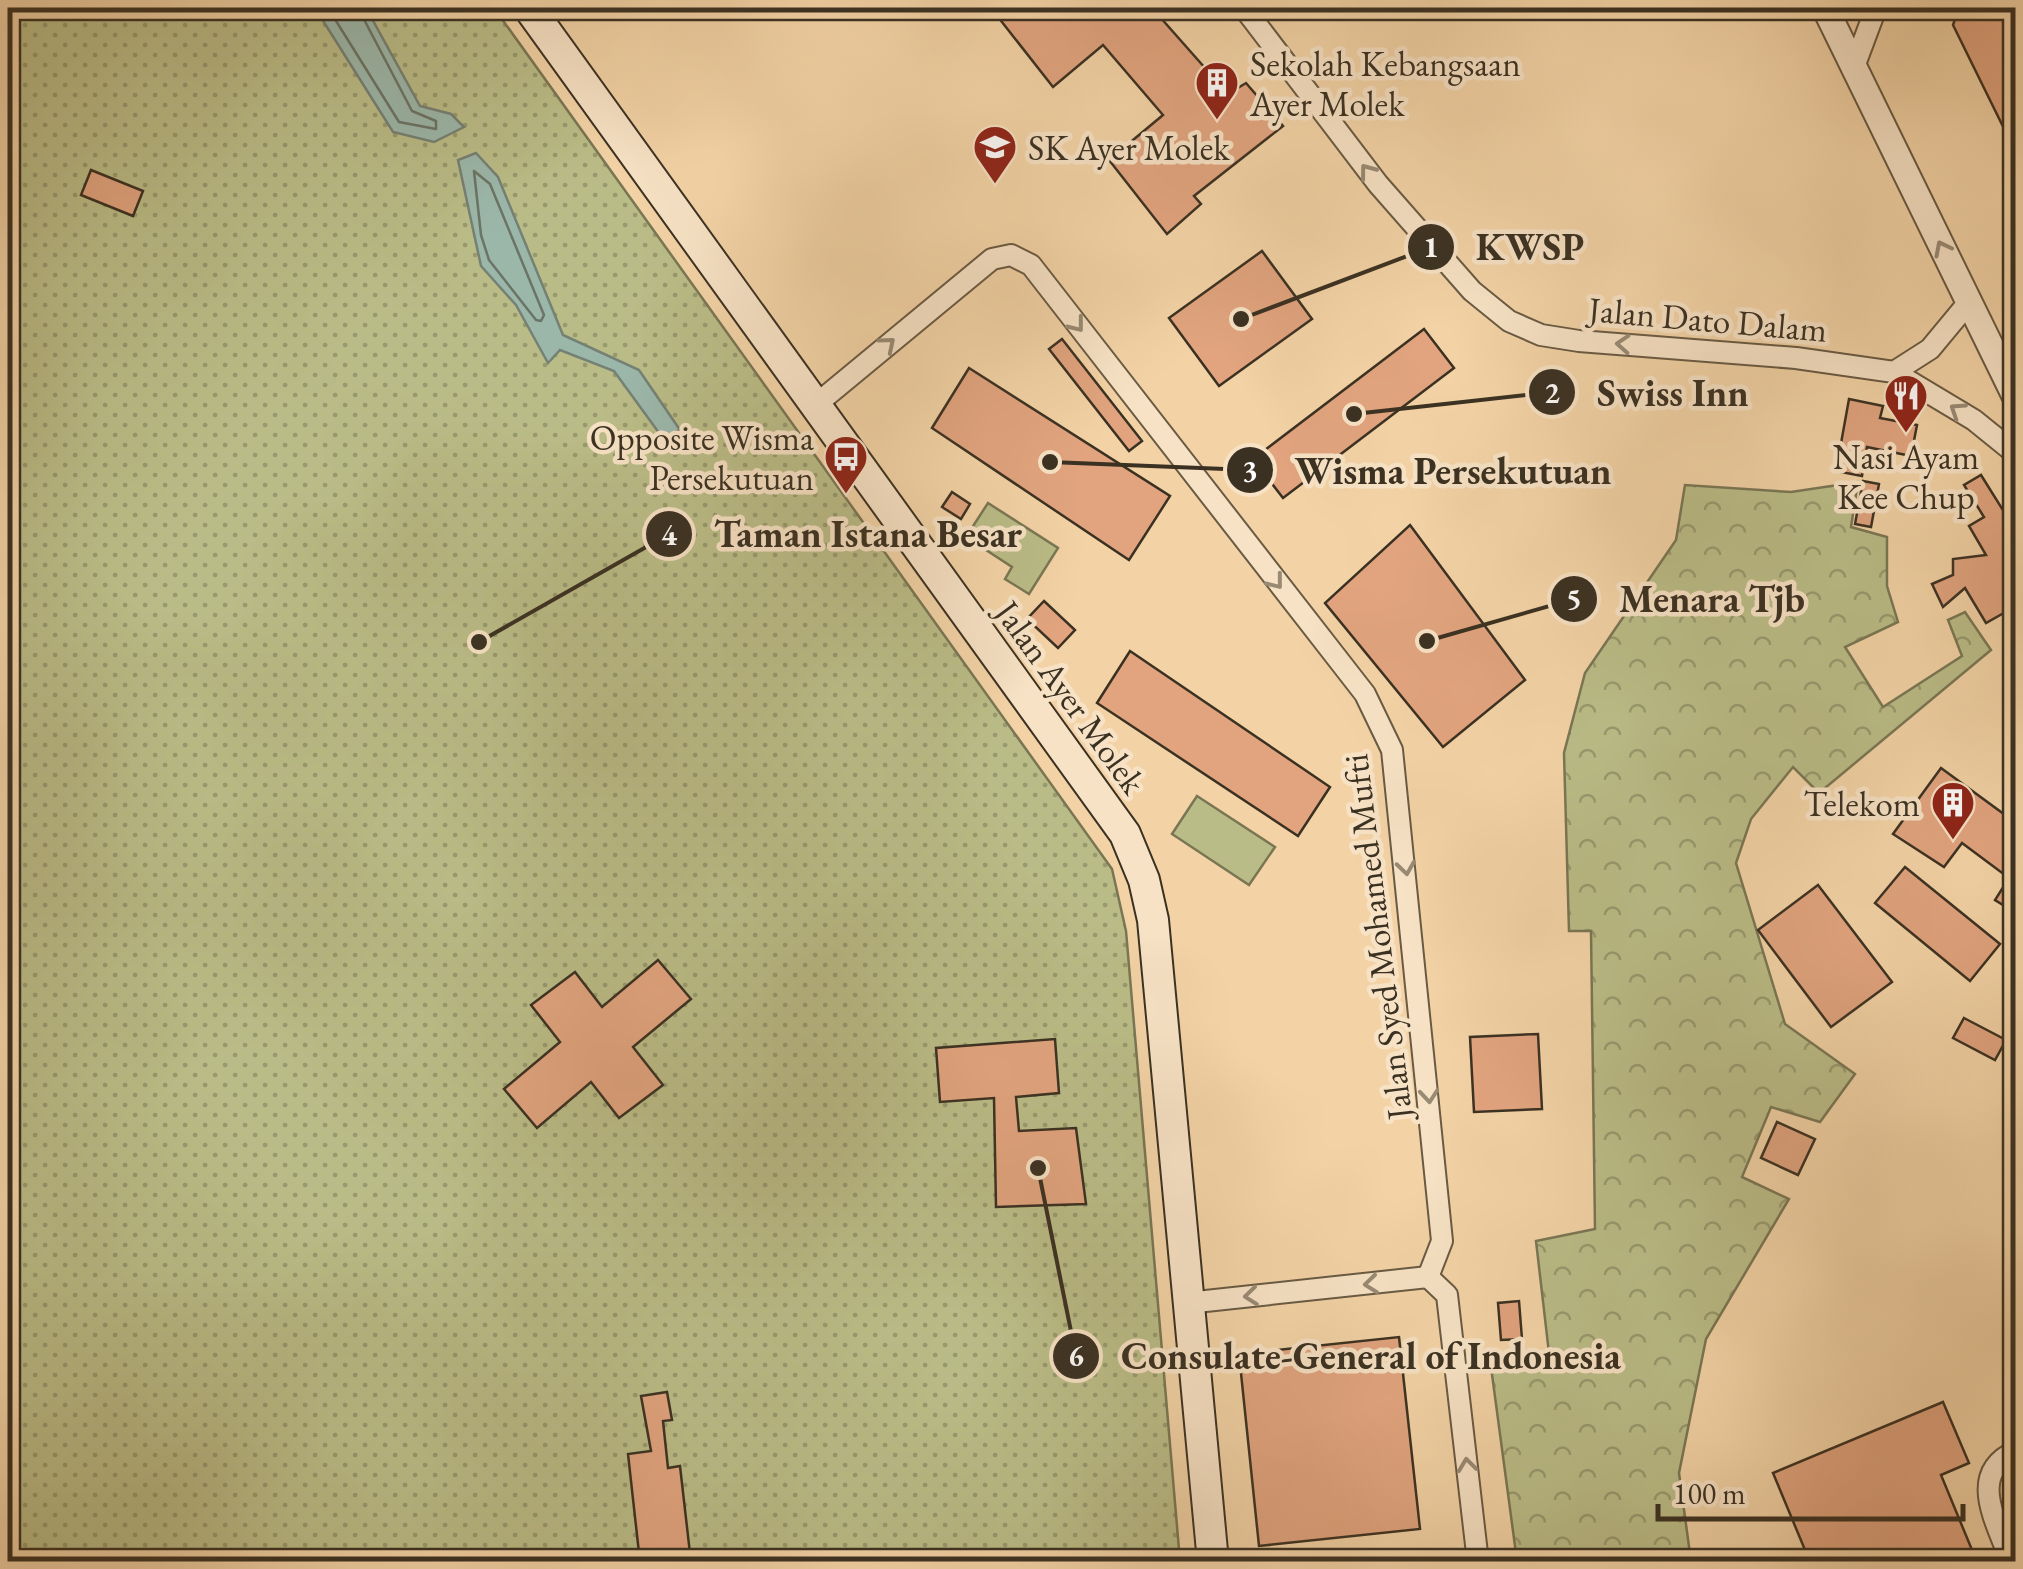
<svg xmlns="http://www.w3.org/2000/svg" width="2023" height="1569" font-family="'EB Garamond',serif">
	<style>
		.forest { fill: url(#forest-crowns); stroke: #7a7654; stroke-width: 2.5 }
		.park { fill: url(#park-dots); stroke: #7a7654; stroke-width: 2.5 }
		.garden { fill: #babc87; stroke: #7a7654; stroke-width: 2.5 }
		.water { fill: #9bb7aa; stroke: #758174; stroke-width: 2.5 }
		.lines { fill: none; stroke-linecap: round; stroke-linejoin: round }
		.shore { stroke: #6b7466; stroke-width: 2.5 }
		.building { fill: #e1a47f; stroke: #3b3122; stroke-width: 2.5 }
		.minor-casing { stroke: #695a43; stroke-width: 24 }
		.tertiary-casing { stroke: #695a43; stroke-width: 29 }
		.secondary-casing { stroke: #3b3122; stroke-width: 34 }
		.minor { stroke: #f7e2c5; stroke-width: 20 }
		.tertiary { stroke: #f7e2c5; stroke-width: 25 }
		.secondary { stroke: #f7e2c5; stroke-width: 30 }
		.oneway { stroke: #998a74 }
		.labels { text-anchor: middle; dominant-baseline: central; stroke-width: 9; stroke-linejoin: round; paint-order: stroke }
		.poi-label { font-size: 35px; fill: #3b3122; stroke: #f7e2c5; text-anchor: start }
		.street-label { font-size: 35px; fill: #3b3122; stroke: #f7e2c5 }
		.leader { fill: none; stroke: #3b3122; stroke-width: 4 }
		.callout-dot { fill: #3b3122; stroke: #f7e2c5; stroke-width: 4 }
		.mark-label { font-size: 30px; text-anchor: middle; font-weight: bold; fill: #fff }
		.callout-label { font-size: 38px; text-anchor: middle; font-weight: bold; fill: #3b3122; stroke: #f7e2c5; stroke-width: 9; stroke-linejoin: round; paint-order: stroke }
	</style>
	<defs>
		<pattern id="forest-crowns" width="20" height="18" patternUnits="userSpaceOnUse" patternTransform="scale(2.5)"><rect width="20" height="18" fill="#babc87"/><path d="M2 6a3 3 0 1 1 6 0M12 15a3 3 0 1 1 6 0" fill="none" stroke="#98996e"/></pattern>
		<pattern id="park-dots" width="8" height="8" patternUnits="userSpaceOnUse" patternTransform="scale(2.5)"><rect width="8" height="8" fill="#babc87"/><path d="M2 2h.1M6 6h.1" fill="none" stroke="#98996e" stroke-width="1.8" stroke-linecap="round"/></pattern>
	</defs>
	<rect width="100%" height="100%" fill="#f3d3a6"/>
	<filter id="stains"><feTurbulence type="fractalNoise" baseFrequency=".002" numOctaves="4"/><feColorMatrix values="0 0 0 0 .2 0 0 0 0 .09 0 0 0 0 .02 0 0 0 .5 -.17"/></filter>
	<radialGradient id="worn" r=".72"><stop offset=".6" stop-color="#630" stop-opacity="0"/><stop offset="1" stop-color="#630" stop-opacity=".3"/></radialGradient>
	<polygon class="forest" points="1858,482 1851,527 1887,537 1887,586 1898,622 1845,647 1883,707 1962,656 1948,620 1965,612 1991,650 1819,793 1793,767 1751,819 1736,863 1785,1024 1855,1074 1820,1122 1771,1107 1742,1177 1789,1199 1706,1339 1679,1473 1691,1561 1517,1561 1491,1367 1549,1353 1536,1241 1595,1229 1591,931 1569,931 1564,753 1585,673 1676,540 1685,485 1791,492"/>
	<polygon class="park" points="8,8 494,8 1112,869 1126,931 1180,1561 8,1562"/>
	<g class="garden">
		<polygon points="988,503 1058,548 1029,594 1005,579 1012,567 966,537"/>
		<polygon points="1197,796 1275,847 1249,885 1172,834"/>
	</g>
	<g class="water">
		<polygon points="315,8 366,8 420,106 451,114 464,127 434,142 393,132"/>
		<polygon points="476,153 498,177 563,335 639,370 680,430 662,437 614,371 560,350 548,363 516,305 481,266 458,160"/>
	</g>
	<g class="lines">
		<g class="shore">
			<polyline points="328,8 399,122 436,129 436,121 412,111 358,8"/>
			<polygon points="474,171 490,184 544,315 541,321 536,320 489,260 481,235"/>
		</g>
	</g>
	<g class="building">
		<polygon points="991,8 1152,8 1228,94 1246,83 1283,126 1194,196 1201,204 1167,234 1109,160 1163,115 1103,45 1053,87"/>
		<polygon points="1959,8 2016,8 2016,153 1953,25"/>
		<polygon points="91,170 143,191 133,216 81,195"/>
		<polygon points="1262,251 1312,319 1219,386 1169,318"/>
		<polygon points="1424,329 1454,368 1283,498 1253,459"/>
		<polygon points="1062,339 1142,441 1129,451 1049,349"/>
		<polygon points="969,368 1170,496 1129,560 932,428"/>
		<polygon points="1849,399 1883,406 1880,418 1917,425 1911,456 1867,447 1862,476 1836,471"/>
		<polygon points="1981,475 2016,531 2016,564 2009,568 2016,580 2016,606 1986,623 1965,588 1943,607 1932,584 1953,575 1953,559 1986,555 1969,526 1984,517 1964,485"/>
		<polygon points="1863,481 1879,484 1871,527 1855,524"/>
		<polygon points="952,492 970,504 961,519 942,507"/>
		<polygon points="1410,525 1525,680 1443,747 1325,603"/>
		<polygon points="1044,601 1075,630 1058,648 1027,619"/>
		<polygon points="1130,651 1330,787 1298,836 1097,703"/>
		<polygon points="1941,768 2016,823 2016,913 1995,900 2009,878 1962,843 1944,867 1893,834"/>
		<polygon points="1905,867 2000,944 1970,981 1875,903"/>
		<polygon points="1818,885 1892,982 1831,1027 1758,930"/>
		<polygon points="658,960 691,999 633,1047 663,1085 619,1118 591,1082 537,1128 504,1089 560,1042 531,1005 575,972 602,1007"/>
		<polygon points="1964,1018 2006,1040 1995,1060 1953,1038"/>
		<polygon points="1538,1034 1542,1109 1474,1112 1470,1037"/>
		<polygon points="1055,1039 1059,1093 1016,1097 1019,1131 1076,1128 1086,1204 996,1207 994,1098 940,1102 936,1048"/>
		<polygon points="1777,1122 1815,1139 1798,1175 1761,1158"/>
		<polygon points="1519,1301 1522,1339 1501,1340 1498,1303"/>
		<polygon points="1399,1337 1420,1529 1259,1546 1239,1354"/>
		<polygon points="667,1392 672,1420 663,1421 668,1468 680,1466 691,1562 640,1562 628,1454 651,1451 641,1396"/>
		<polygon points="1943,1402 1969,1463 1941,1475 1977,1562 1810,1562 1773,1473"/>
	</g>
	<g class="lines">
		<defs>
			<g id="minor">
				<polyline points="1244,8 1378,184 1472,291 1509,321 1541,335 1579,341 1796,358 1894,372 1974,420 2016,454"/>
				<polyline points="1854,67 1876,8"/>
				<polyline points="1894,372 1930,349 1969,302"/>
				<polyline points="813,407 992,259 1011,255 1031,265 1365,694 1392,750 1442,1241 1428,1277"/>
				<polyline points="1428,1277 1447,1295 1478,1562"/>
				<polyline points="1187,1303 1428,1277"/>
				<path d="M2011,1562C1997,1522 1966,1474 2016,1451"/>
			</g>
			<polyline id="tertiary" points="1825,8 2016,398"/>
			<polyline id="secondary" points="529,8 1125,834 1144,880 1153,920 1213,1562"/>
		</defs>
		<use href="#minor" class="minor-casing"/>
		<use href="#tertiary" class="tertiary-casing"/>
		<use href="#secondary" class="secondary-casing"/>
		<use href="#minor" class="minor"/>
		<use href="#tertiary" class="tertiary"/>
		<use href="#secondary" class="secondary"/>
	</g>
	<defs><path id="oneway-chevron" d="M-2-3.5L2.5 0L-2 3.5" fill="none" stroke-width="1.6" stroke-linecap="round" stroke-linejoin="round" transform="scale(2.5)"/></defs>
	<g class="oneway">
		<use href="#oneway-chevron" transform="translate(1367 171) rotate(-127)"/>
		<use href="#oneway-chevron" transform="translate(1942 248) rotate(-117)"/>
		<use href="#oneway-chevron" transform="translate(1077 325) rotate(52)"/>
		<use href="#oneway-chevron" transform="translate(888 344) rotate(-40)"/>
		<use href="#oneway-chevron" transform="translate(1623 344) rotate(-176)"/>
		<use href="#oneway-chevron" transform="translate(1957 410) rotate(-147)"/>
		<use href="#oneway-chevron" transform="translate(1276 582) rotate(52)"/>
		<use href="#oneway-chevron" transform="translate(1406 868) rotate(82)"/>
		<use href="#oneway-chevron" transform="translate(1429 1096) rotate(85)"/>
		<use href="#oneway-chevron" transform="translate(1371 1284) rotate(174)"/>
		<use href="#oneway-chevron" transform="translate(1251 1296) rotate(174)"/>
		<use href="#oneway-chevron" transform="translate(1467 1465) rotate(-97)"/>
	</g>
	<defs>
		<symbol id="building-pin" viewBox="-11 -11 22 30"><path d="M0 17L-7.5 6A9.5 9.5 0 1 1 7.5 6Z" fill="#8f2418" stroke="#f7e2c5"/><path d="M-4-6H4V6H1V3H-1V6H-4ZM-2.5-4.3h1.7v1.8h-1.7ZM.8-4.3h1.7v1.8H.8ZM-2.5-1h1.7V.8h-1.7ZM.8-1h1.7V.8H.8Z" fill="#fff"/></symbol>
		<symbol id="school-pin" viewBox="-11 -11 22 30"><path d="M0 17L-7.5 6A9.5 9.5 0 1 1 7.5 6Z" fill="#8f2418" stroke="#f7e2c5"/><path d="M0-5L7-2L0 1L-7-2ZM-4 1L0 2.5L4 1V4Q0 6-4 4Z" fill="#fff"/></symbol>
		<symbol id="restaurant-pin" viewBox="-11 -11 22 30"><path d="M0 17L-7.5 6A9.5 9.5 0 1 1 7.5 6Z" fill="#8f2418" stroke="#f7e2c5"/><path d="M-5-6h1v4h1v-4h1v4h1v-4h1v5L-1.5 .5V6h-2V.5L-5-1ZM5-6V6H3V1.5H1.5Q1.5-4 5-6Z" fill="#fff"/></symbol>
		<symbol id="bus-pin" viewBox="-11 -11 22 30"><path d="M0 17L-7.5 6A9.5 9.5 0 1 1 7.5 6Z" fill="#8f2418" stroke="#f7e2c5"/><path d="M-5-6H5V4H4V6H2V4H-2V6H-4V4H-5ZM-3.5-4V0h7V-4ZM-3.5 1.2v1.5H-2V1.2ZM2 1.2v1.5H3.5V1.2Z" fill="#fff"/></symbol>
	</defs>
	<g fill-rule="evenodd">
		<use href="#building-pin" x="1192" y="58" width="50" height="68"/>
		<use href="#school-pin" x="970" y="122" width="50" height="68"/>
		<use href="#restaurant-pin" x="1881" y="371" width="50" height="68"/>
		<use href="#bus-pin" x="821" y="432" width="50" height="68"/>
		<use href="#building-pin" x="1928" y="778" width="50" height="68"/>
	</g>
	<g class="labels">
		<g class="poi-label">
			<text x="1250" y="63">Sekolah Kebangsaan<tspan x="1250" dy="40">Ayer Molek</tspan></text>
			<text x="1028" y="147">SK Ayer Molek</text>
			<text x="814" y="437" text-anchor="end">Opposite Wisma<tspan x="814" dy="40">Persekutuan</tspan></text>
			<text x="1906" y="456" text-anchor="middle">Nasi Ayam<tspan x="1906" dy="40">Kee Chup</tspan></text>
			<text x="1920" y="803" text-anchor="end">Telekom</text>
		</g>
		<g class="street-label">
			<text transform="translate(1708 319) rotate(5)">Jalan Dato Dalam</text>
			<text transform="translate(1071 697) rotate(54)">Jalan Ayer Molek</text>
			<text transform="translate(1377 937) rotate(-97)">Jalan Syed Mohamed Mufti</text>
		</g>
	</g>
	<path class="leader" d="M1241 319L1431 247M1354 414L1552 392M1050 462L1250 470M479 642L669 534M1427 641L1574 599M1038 1168L1076 1356"/>
	<g class="callout-dot">
		<circle cx="1241" cy="319" r="10"/>
		<circle cx="1354" cy="414" r="10"/>
		<circle cx="1050" cy="462" r="10"/>
		<circle cx="479" cy="642" r="10"/>
		<circle cx="1427" cy="641" r="10"/>
		<circle cx="1038" cy="1168" r="10"/>
		<circle cx="1431" cy="247" r="25"/>
		<circle cx="1552" cy="392" r="25"/>
		<circle cx="1250" cy="470" r="25"/>
		<circle cx="669" cy="534" r="25"/>
		<circle cx="1574" cy="599" r="25"/>
		<circle cx="1076" cy="1356" r="25"/>
	</g>
	<g class="mark-label">
		<text x="1431" y="257">1</text>
		<text x="1552" y="403">2</text>
		<text x="1250" y="481">3</text>
		<text x="669" y="545">4</text>
		<text x="1574" y="609">5</text>
		<text x="1076" y="1366">6</text>
	</g>
	<g class="callout-label">
		<text x="1530" y="260">KWSP</text>
		<text x="1673" y="406">Swiss Inn</text>
		<text x="1453" y="484">Wisma Persekutuan</text>
		<text x="868" y="547">Taman Istana Besar</text>
		<text x="1712" y="612">Menara Tjb</text>
		<text x="1371" y="1369">Consulate-General of Indonesia</text>
	</g>
	<rect width="2023" height="1569" fill="none" stroke="#f3d3a6" stroke-width="40"/>
	<rect x="10" y="10" width="2003" height="1549" fill="none" stroke="#3b3122" stroke-width="5"/>
	<rect x="20" y="20" width="1983" height="1529" fill="none" stroke="#3b3122" stroke-width="2.5"/>
	<path d="M1658 1504v15h305v-15" fill="none" stroke="#3b3122" stroke-width="5"/>
	<text x="1673" y="1504" font-size="30" fill="#3b3122" stroke="#f7e2c5" stroke-width="8" paint-order="stroke">100 m</text>
	<rect width="100%" height="100%" filter="url(#stains)"/>
	<rect width="100%" height="100%" fill="url(#worn)"/>
</svg>
